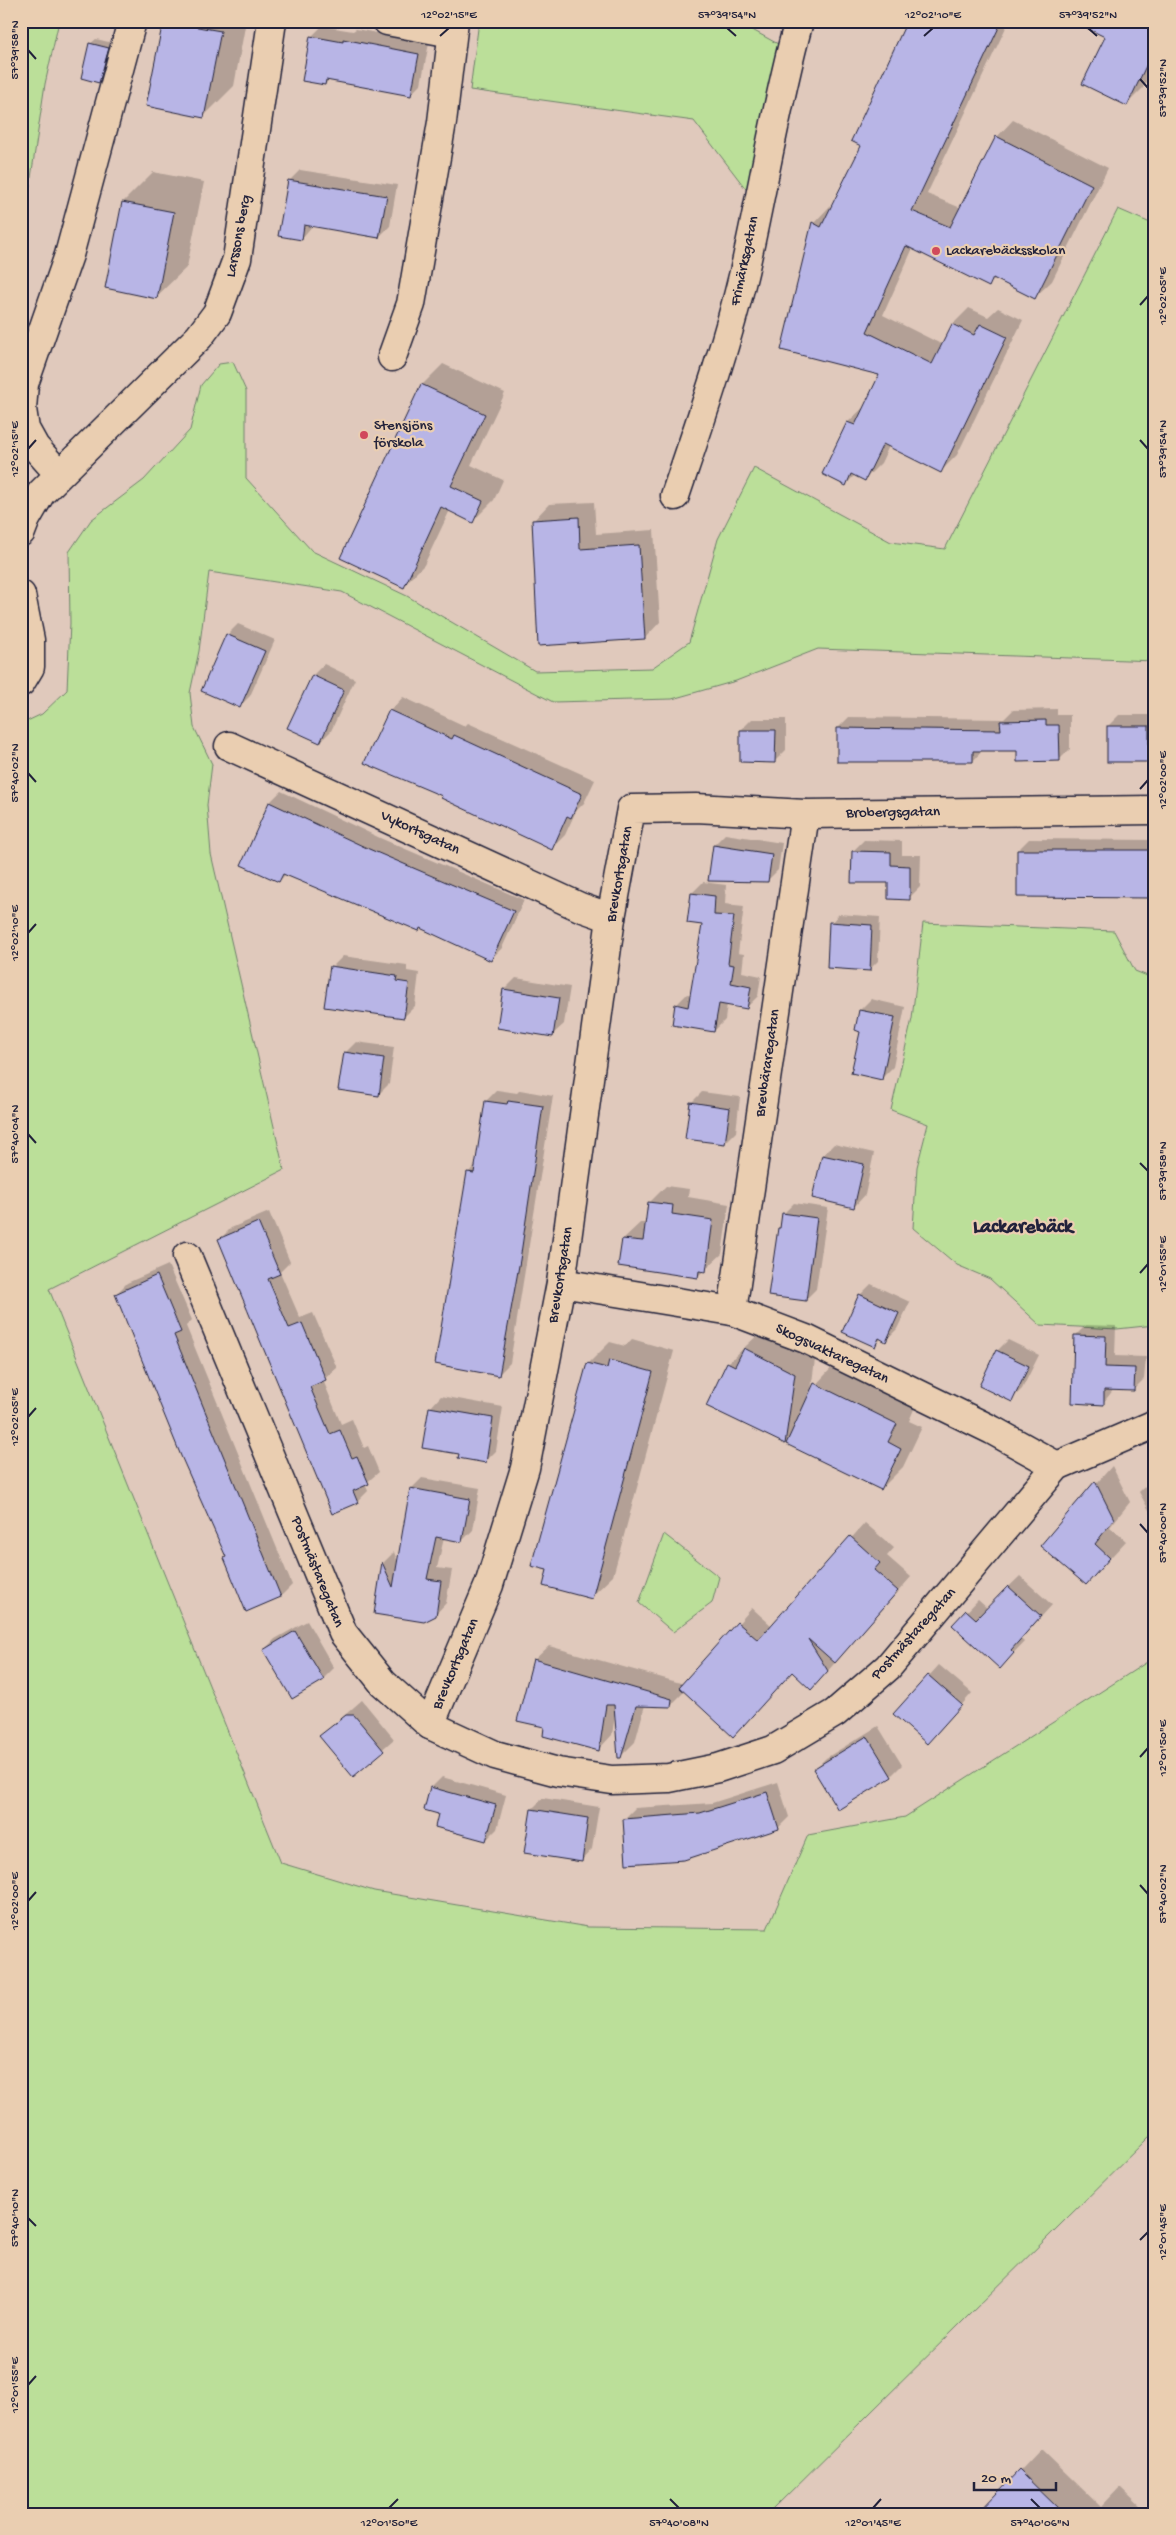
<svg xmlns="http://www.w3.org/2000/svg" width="1176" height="2535" font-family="'Gochi Hand',sans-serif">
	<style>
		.green { fill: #bbdf99; stroke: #6e806a }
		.shadow { fill: #0003 }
		.building { fill: #b8b5e6; stroke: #22223b }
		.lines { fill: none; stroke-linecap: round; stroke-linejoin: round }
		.street-casing { stroke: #22223b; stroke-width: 31 }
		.street { stroke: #eaceb1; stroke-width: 28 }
		.ticks { fill: none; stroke: #22223b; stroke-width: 2 }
		.poi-dot { fill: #d1495b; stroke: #eaceb1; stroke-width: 2 }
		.labels { text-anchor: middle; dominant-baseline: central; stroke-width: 4.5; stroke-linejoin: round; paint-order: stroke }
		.street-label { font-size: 15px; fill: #22223b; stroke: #eaceb1 }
		.poi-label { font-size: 15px; fill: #22223b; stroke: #eaceb1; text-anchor: start }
		.district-label { font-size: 20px; font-weight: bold; fill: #22223b; stroke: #eaceb1 }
		.neatline { fill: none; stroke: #22223b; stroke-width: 2 }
		.ticks-label { font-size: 12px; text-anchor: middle; fill: #22223b }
	</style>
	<rect width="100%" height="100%" fill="#e0c9bc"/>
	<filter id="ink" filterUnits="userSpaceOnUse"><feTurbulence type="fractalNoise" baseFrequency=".02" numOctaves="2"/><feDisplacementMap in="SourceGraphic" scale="10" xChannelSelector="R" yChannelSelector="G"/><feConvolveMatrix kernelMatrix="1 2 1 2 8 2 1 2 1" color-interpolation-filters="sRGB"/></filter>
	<g filter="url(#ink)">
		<g class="green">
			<polygon points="21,21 59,21 45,84 26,211 21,228"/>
			<polygon points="479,21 736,21 778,44 749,193 694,121 470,90"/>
			<polygon points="1118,209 1155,225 1155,661 818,649 736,681 672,699 553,702 342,592 209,572 199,651 190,693 194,727 212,764 207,805 211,854 284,1170 49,1289 281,1863 374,1891 588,1927 767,1929 808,1835 905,1817 1155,1657 1155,2131 771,2511 774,2514 21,2514 21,724 42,714 67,690 70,623 69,552 91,520 144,480 190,430 201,385 219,364 233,362 246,391 246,478 312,551 407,596 535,671 652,668 689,642 718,539 754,468 891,542 945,549"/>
			<polygon points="923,923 1114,931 1135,971 1155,979 1155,1325 1117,1329 1040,1325 990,1279 957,1265 913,1228 917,1167 928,1124 891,1110 912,1019"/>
			<polygon points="664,1534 719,1577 712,1603 673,1632 639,1603"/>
		</g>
		<g class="shadow">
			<polygon points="164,21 246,21 234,86 204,116"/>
			<polygon points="909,21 1009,21 927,194 961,208 997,137 1013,120 1108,168 1052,281 1035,297 996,278 989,285 913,248 883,315 943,345 953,324 969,308 988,317 998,308 1023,320 957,455 940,472 889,446 881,463 864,480 855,475 845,485 823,474 848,422 866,405 881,375 783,349 814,223 830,206 832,208 862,145"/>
			<polygon points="1155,21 1155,64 1143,88 1127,104 1106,36"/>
			<polygon points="322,26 353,31 356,29 429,43 421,84 410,95 330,79 325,84 311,37"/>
			<polygon points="96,39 113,43 104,76 99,81 90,44"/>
			<polygon points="300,170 397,185 390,226 379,237 313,225 302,238 289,181"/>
			<polygon points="153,172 204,182 187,267 156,297 123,202"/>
			<polygon points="443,364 505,393 471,465 503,480 494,500 473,521 450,510 424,565 403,586 422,385"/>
			<polygon points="594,502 596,534 654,530 660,622 645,638 540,644 534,520 549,504"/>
			<polygon points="238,624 275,640 250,696 239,707 227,635"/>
			<polygon points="324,664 355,679 331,731 320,742 313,675"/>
			<polygon points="403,697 465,726 468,723 595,780 584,803 576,811 565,835 552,848 390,711"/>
			<polygon points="1057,709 1057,715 1070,715 1070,749 1059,760 1018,749 984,749 973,761 838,728 849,717 1004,719 1013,710"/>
			<polygon points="1119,715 1155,715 1155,754 1149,760 1108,726"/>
			<polygon points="752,719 786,719 786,750 775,761 741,730"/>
			<polygon points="281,791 380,838 524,900 502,948 491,959 421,927 418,930 286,874 279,881 243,864 270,802"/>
			<polygon points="725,834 782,843 778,870 767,881 714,845"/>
			<polygon points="1029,839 1155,840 1155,893 1151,897 1018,850"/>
			<polygon points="864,840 902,841 902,855 921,855 920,887 909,898 853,851"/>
			<polygon points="703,882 726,885 725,904 744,906 738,953 744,954 742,972 761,976 758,996 747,1007 727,1004 725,1020 714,1031 676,1005 687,994 692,995 703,924 692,893"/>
			<polygon points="839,914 880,917 878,961 869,970 831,923"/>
			<polygon points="343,956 407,965 407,971 419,973 415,1006 404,1017 332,967"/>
			<polygon points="516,978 570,987 564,1024 552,1035 499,1027 505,989"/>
			<polygon points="871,999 905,1007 893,1067 882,1078 860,1010"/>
			<polygon points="356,1042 394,1047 389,1084 378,1095 345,1053"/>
			<polygon points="497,1090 517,1093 520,1090 553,1096 510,1363 499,1374 468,1173 476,1164 486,1101"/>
			<polygon points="702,1092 740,1097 736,1132 725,1143 691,1103"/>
			<polygon points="834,1144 874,1153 865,1195 854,1207 823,1155"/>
			<polygon points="666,1186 689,1189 688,1197 729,1204 722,1254 697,1277 623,1239 640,1223 646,1223 650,1202"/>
			<polygon points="794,1203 828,1208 816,1289 805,1300 779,1228 782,1226 783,1214"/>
			<polygon points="269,1212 290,1262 280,1272 300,1318 313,1313 337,1368 323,1380 341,1424 352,1419 364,1448 368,1446 379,1472 365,1484 368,1491 357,1502 220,1239 231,1228"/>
			<polygon points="168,1265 192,1320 186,1326 292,1585 281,1596 228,1556 116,1294 127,1283"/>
			<polygon points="871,1284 910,1302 897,1329 886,1340 882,1338 874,1346 860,1295"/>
			<polygon points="1086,1325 1116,1326 1115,1356 1146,1357 1144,1379 1133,1390 1114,1389 1103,1403 1075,1336"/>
			<polygon points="766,1327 816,1352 811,1390 837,1362 917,1402 909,1421 922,1427 903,1467 881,1489 789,1439 785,1443 707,1405 728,1363"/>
			<polygon points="632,1339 674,1351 613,1576 591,1597 588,1364 610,1342 625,1346"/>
			<polygon points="1008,1340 1039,1355 1022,1389 1011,1400 997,1351"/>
			<polygon points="441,1396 503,1407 496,1451 485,1462 430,1408"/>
			<polygon points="1112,1466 1130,1502 1110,1527 1126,1541 1086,1584 1042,1545"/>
			<polygon points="1155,1477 1155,1521 1139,1492"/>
			<polygon points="422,1478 480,1488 473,1530 462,1541 444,1538 437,1568 452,1570 446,1603 435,1615 376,1613 384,1562 394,1552 398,1563 411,1489"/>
			<polygon points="865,1523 894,1548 887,1556 911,1577 825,1674 793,1671 685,1691 670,1706 645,1705 635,1742 620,1757 615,1716 612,1735 598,1750 545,1726 534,1660 549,1646 684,1684 752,1608 772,1626"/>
			<polygon points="1020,1576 1052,1605 1021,1639 1024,1642 1000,1667 954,1625 978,1600 987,1608"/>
			<polygon points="307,1621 334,1668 323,1679 264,1650 275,1639"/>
			<polygon points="939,1665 972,1693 938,1732 929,1676"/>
			<polygon points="362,1700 394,1739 353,1775 321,1736"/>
			<polygon points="878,1726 902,1765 891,1776 815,1769 826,1758"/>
			<polygon points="442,1777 506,1795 497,1829 486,1840 440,1813 431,1788"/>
			<polygon points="778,1782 789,1817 778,1828 624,1819 635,1808 712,1803"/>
			<polygon points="543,1798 599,1807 592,1849 581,1861 532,1809"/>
			<polygon points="1041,2449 1101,2507 1120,2487 1148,2514 979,2514"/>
		</g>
		<g class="building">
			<polygon points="163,21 221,31 204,118 146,106"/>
			<polygon points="907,21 1002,21 912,211 950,227 996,136 1092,185 1035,299 993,278 989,287 906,246 867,332 932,364 952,324 974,335 980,324 1007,337 941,473 883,444 865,481 851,474 846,486 822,474 847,422 855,425 879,375 781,350 812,222 821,227 861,146 851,141"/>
			<polygon points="1072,21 1155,21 1155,47 1127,106 1082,84 1105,37"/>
			<polygon points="310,36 343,42 343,39 419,54 411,96 326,80 325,85 302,81"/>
			<polygon points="89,43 109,48 99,83 81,78"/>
			<polygon points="288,180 387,196 379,238 304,225 302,240 278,236"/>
			<polygon points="122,202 174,212 157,299 105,288"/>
			<polygon points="421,384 485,414 451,486 483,501 473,523 441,507 404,588 340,558"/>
			<polygon points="579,517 580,549 639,545 645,639 538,646 532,520"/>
			<polygon points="226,634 265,651 240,708 201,691"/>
			<polygon points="312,675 344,690 320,743 287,728"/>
			<polygon points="389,710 452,739 454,735 582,794 571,818 567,816 552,850 441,798 442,796 364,763"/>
			<polygon points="1046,720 1046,725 1059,725 1060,761 1017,762 1017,751 973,751 973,762 837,762 837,728 1001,730 1000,721"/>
			<rect x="1107" y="726" width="42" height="36"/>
			<polygon points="740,730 776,730 775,763 740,762"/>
			<polygon points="269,802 369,849 514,911 491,961 420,928 419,931 283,874 279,882 241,865"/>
			<polygon points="713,845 772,854 768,882 708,881"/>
			<polygon points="1017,850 1151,850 1151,898 1017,897"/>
			<polygon points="852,851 891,852 891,865 910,866 910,900 888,899 888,883 851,883"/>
			<polygon points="691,893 715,896 714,915 734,916 728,964 734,965 731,983 751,987 747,1009 719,1004 714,1032 672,1025 675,1004 688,1007 702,925 687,923"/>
			<polygon points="829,922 872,925 870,971 827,968"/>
			<polygon points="330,966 397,976 396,981 409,983 404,1018 324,1007"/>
			<polygon points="503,989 559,998 553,1037 497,1028"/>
			<polygon points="859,1010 895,1017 882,1080 851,1073 860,1032 855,1030"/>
			<polygon points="344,1052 384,1058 379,1096 338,1090"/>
			<polygon points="485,1101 507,1104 508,1101 543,1106 520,1260 499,1376 435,1364 467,1172 474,1173"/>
			<polygon points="690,1102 730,1108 725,1144 685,1139"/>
			<polygon points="822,1155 864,1164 854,1208 812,1198"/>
			<polygon points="648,1202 673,1205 672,1214 713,1220 706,1272 699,1271 698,1278 618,1266 622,1239 643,1241"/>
			<polygon points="782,1213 817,1218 806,1301 768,1296 778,1228 780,1228"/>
			<polygon points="258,1222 280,1274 268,1279 289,1328 302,1323 326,1380 310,1387 330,1434 340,1430 352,1458 357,1456 369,1484 353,1491 358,1503 332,1514 218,1239"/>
			<polygon points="157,1275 181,1332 174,1335 281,1597 246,1612 224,1558 226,1557 181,1456 115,1294"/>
			<polygon points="859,1294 899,1313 886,1342 879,1338 875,1347 842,1332"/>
			<polygon points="1074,1335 1106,1336 1105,1367 1135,1368 1134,1391 1104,1390 1104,1405 1072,1403"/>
			<polygon points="744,1348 795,1374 785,1444 706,1406 727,1362 735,1366"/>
			<polygon points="996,1350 1029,1366 1012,1402 979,1386"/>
			<polygon points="609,1360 653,1372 592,1599 543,1586 547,1570 531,1566 587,1363 607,1368"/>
			<polygon points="814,1383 897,1424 888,1442 901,1449 881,1490 786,1444"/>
			<polygon points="429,1407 493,1418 486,1463 458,1458 459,1454 422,1448"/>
			<polygon points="1095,1481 1114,1519 1095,1544 1110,1558 1086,1585 1040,1546"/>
			<polygon points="410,1488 470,1499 462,1542 436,1537 427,1579 441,1581 436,1616 424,1622 374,1614 382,1562 393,1587"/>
			<polygon points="850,1536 880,1563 874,1570 898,1591 835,1663 808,1639 828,1671 811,1690 792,1672 733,1737 679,1687 737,1622 758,1640"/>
			<polygon points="1008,1586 1041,1616 1011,1650 1014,1653 1000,1669 952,1625 966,1610 976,1619"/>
			<polygon points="295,1631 324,1680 292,1699 263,1650"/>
			<polygon points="533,1659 672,1699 671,1707 636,1706 621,1758 618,1758 614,1705 606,1705 599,1751 543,1736 544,1727 517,1721"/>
			<polygon points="928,1675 962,1705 927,1744 893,1714"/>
			<polygon points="346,1715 354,1715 384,1751 353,1777 319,1736"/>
			<polygon points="867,1736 892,1777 838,1810 813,1769"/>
			<polygon points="430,1787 496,1805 486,1841 435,1827 438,1814 424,1810"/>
			<polygon points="767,1792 779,1829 684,1860 626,1864 623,1819 700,1813"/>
			<polygon points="531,1809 588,1818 582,1862 524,1853"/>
			<polygon points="1019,2470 1064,2514 977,2514"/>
		</g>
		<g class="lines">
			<defs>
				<g id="street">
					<polyline points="387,21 452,33"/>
					<polyline points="392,357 411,304 442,122 454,21"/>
					<polyline points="59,474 35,447 25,429 22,409 24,384 69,255 132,21"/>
					<path d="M675,496C700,422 726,348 744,272C763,189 776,104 799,21"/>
					<polyline points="21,532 26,519 41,493 199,337 217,313 237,259 272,21"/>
					<polyline points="21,595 30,640 30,667 21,682"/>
					<polyline points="229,746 580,907 611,918"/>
					<polyline points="187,1256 343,1633 383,1683 430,1725 495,1755 558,1772 612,1780 669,1778 718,1768 773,1750 835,1713 888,1667 1057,1466 1155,1424"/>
					<polyline points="561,1283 732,1311 806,1339 992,1430 1057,1466"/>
					<polyline points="732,1311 805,814"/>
					<polyline points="430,1725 489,1585 525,1468 561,1283 611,918 631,809 696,808 805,814 1155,810"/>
				</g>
			</defs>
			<use href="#street" class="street-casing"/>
			<use href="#street" class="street"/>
		</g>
	</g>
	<path class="ticks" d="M727,28L736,36M1088,28L1097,36M440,36L449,28M924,36L933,28M28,50L36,59M1140,79L1148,88M1140,305L1148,296M1140,440L1148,449M28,449L36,440M28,773L36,782M1140,789L1148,780M28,933L36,924M28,1134L36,1143M1140,1163L1148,1171M1140,1273L1148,1264M28,1417L36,1408M1140,1524L1148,1533M1140,1757L1148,1748M1140,1885L1148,1894M28,1901L36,1892M28,2218L36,2226M1140,2240L1148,2232M28,2385L36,2376M670,2499L679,2508M1031,2499L1040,2508M389,2508L398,2499M873,2508L881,2499"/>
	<g class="poi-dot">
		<circle cx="936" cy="251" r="5"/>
		<circle cx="364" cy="435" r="5"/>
	</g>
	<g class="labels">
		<g class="street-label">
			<text transform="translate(239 236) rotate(-79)">Larssons berg</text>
			<text transform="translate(745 261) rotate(-78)">Frimärksgatan</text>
			<text transform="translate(893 813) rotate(-1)">Brobergsgatan</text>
			<text transform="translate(420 833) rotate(25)">Vykortsgatan</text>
			<text transform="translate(620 874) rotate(-80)">Brevkortsgatan</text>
			<text transform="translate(768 1063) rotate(-82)">Brevbäraregatan</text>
			<text transform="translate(561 1275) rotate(-81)">Brevkortsgatan</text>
			<text transform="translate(832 1354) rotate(25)">Skogsvaktaregatan</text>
			<text transform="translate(317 1572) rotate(68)">Postmästaregatan</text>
			<text transform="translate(914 1634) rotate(-48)">Postmästaregatan</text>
			<text transform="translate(456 1664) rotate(-67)">Brevkortsgatan</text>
		</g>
		<g class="poi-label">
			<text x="946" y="251">Lackarebäcksskolan</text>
			<text x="374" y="426">Stensjöns<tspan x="374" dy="17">förskola</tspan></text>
		</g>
		<g class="district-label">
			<text x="1023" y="1228">Lackarebäck</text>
		</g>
	</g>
	<rect width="1176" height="2535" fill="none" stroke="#eaceb1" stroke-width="55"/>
	<path d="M974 2482v8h82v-8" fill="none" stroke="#22223b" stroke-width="2.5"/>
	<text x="981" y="2482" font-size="15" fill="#22223b" stroke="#eaceb1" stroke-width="4" paint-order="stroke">20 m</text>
	<rect x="28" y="28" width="1120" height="2480" class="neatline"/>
	<g class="ticks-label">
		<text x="449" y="18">12°02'15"E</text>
		<text x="727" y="18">57°39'54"N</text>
		<text x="933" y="18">12°02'10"E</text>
		<text x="1088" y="18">57°39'52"N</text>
		<text transform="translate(14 50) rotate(-90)" y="4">57°39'58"N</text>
		<text transform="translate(1162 88) rotate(-90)" y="4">57°39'52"N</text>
		<text transform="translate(1162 296) rotate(-90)" y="4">12°02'05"E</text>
		<text transform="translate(1162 449) rotate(-90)" y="4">57°39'54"N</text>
		<text transform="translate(14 449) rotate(-90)" y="4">12°02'15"E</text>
		<text transform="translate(14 773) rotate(-90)" y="4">57°40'02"N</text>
		<text transform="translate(1162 780) rotate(-90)" y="4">12°02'00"E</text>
		<text transform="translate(14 933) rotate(-90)" y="4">12°02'10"E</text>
		<text transform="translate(14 1134) rotate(-90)" y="4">57°40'04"N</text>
		<text transform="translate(1162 1171) rotate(-90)" y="4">57°39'58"N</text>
		<text transform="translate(1162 1264) rotate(-90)" y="4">12°01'55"E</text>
		<text transform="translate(14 1417) rotate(-90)" y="4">12°02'05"E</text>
		<text transform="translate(1162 1533) rotate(-90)" y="4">57°40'00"N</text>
		<text transform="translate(1162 1748) rotate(-90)" y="4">12°01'50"E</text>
		<text transform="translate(1162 1894) rotate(-90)" y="4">57°40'02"N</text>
		<text transform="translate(14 1901) rotate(-90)" y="4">12°02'00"E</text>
		<text transform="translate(14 2218) rotate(-90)" y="4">57°40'10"N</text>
		<text transform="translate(1162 2232) rotate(-90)" y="4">12°01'45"E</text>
		<text transform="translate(14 2385) rotate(-90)" y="4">12°01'55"E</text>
		<text x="389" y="2526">12°01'50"E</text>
		<text x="679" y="2526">57°40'08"N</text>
		<text x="873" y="2526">12°01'45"E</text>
		<text x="1040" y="2526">57°40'06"N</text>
	</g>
</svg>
